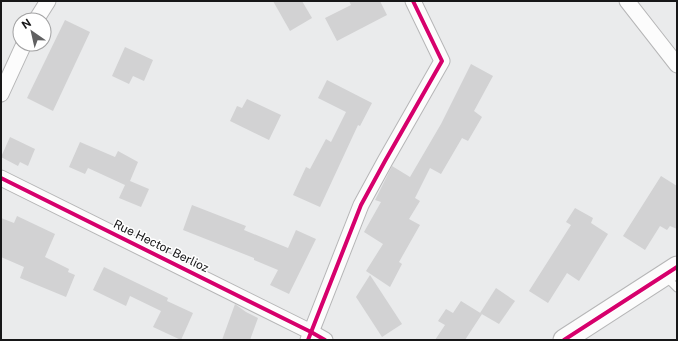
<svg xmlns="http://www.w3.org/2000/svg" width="678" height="341" font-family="'Public Sans',sans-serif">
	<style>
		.building { fill: #d2d2d3 }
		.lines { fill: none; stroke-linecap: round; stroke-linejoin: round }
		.service-casing { stroke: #b6b6b7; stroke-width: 9 }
		.minor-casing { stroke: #b6b6b7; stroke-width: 17 }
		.secondary-casing { stroke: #b6b6b7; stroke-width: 23 }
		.service { stroke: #fcfcfc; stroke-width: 7 }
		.minor { stroke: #fcfcfc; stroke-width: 15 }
		.secondary { stroke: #fcfcfc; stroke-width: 21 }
		.cycleway-casing { stroke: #fff; stroke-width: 6 }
		.cycleway { stroke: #d6006c; stroke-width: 4 }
		.labels { text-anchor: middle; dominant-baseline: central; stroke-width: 3; stroke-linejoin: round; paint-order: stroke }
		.street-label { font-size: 12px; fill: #171718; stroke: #fff }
	</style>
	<rect width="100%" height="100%" fill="#eaebec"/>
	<g class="building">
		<polygon points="273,1 302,1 312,18 290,31"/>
		<polygon points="349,1 380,1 387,15 337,41 325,18 351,5"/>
		<polygon points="65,20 90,32 53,111 27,98"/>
		<polygon points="125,47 153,60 144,81 133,76 129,84 112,76"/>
		<polygon points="471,64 493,76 474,111 482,117 468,141 462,138 441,174 430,168 415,198 420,201 409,219 420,225 399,262 402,264 390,287 366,271 383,244 364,232 381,202 375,200 392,166 410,177 441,124"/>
		<polygon points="327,80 372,103 360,126 358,125 320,207 293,195 306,167 310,169 326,139 331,142 346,112 318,98"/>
		<polygon points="247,99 281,115 269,140 230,121 237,106 242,108"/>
		<polygon points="10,137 35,149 28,166 20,162 18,166 1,157"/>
		<polygon points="80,142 115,157 118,151 138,162 130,181 149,189 141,207 119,198 125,185 88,168 85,174 69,167"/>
		<polygon points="661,176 677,186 677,229 670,226 667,230 660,226 645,250 623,236"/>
		<polygon points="192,205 246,226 244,230 288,248 296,230 316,239 289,294 270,285 278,270 254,260 254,258 183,230"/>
		<polygon points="575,208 593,218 591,223 608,234 579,281 567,273 548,303 529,291 571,225 566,222"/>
		<polygon points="17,216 55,234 45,257 69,269 68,272 75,275 66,297 20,278 24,267 1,257 1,218 14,223"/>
		<polygon points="104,267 168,298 167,301 193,313 181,340 153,327 161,311 130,296 126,306 93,290"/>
		<polygon points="370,275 402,324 382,337 356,297"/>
		<polygon points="496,288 515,301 499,324 480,313"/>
		<polygon points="461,301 482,314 465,340 435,340 445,325 438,321 446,309 453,313"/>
		<polygon points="235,304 246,312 258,318 250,340 222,340"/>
	</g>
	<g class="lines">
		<defs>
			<polyline id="service" points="666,277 677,288"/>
			<g id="minor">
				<polyline points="627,1 677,65"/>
				<polyline points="36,20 48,1"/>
				<polyline points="1,94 24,44"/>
				<polyline points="1,178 311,332 325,340"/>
				<polyline points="308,340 361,205 385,161 442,61 413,1"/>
			</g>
			<polyline id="secondary" points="564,340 677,267"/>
		</defs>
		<use href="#service" class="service-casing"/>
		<use href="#minor" class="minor-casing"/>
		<use href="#secondary" class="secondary-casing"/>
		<use href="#service" class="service"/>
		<use href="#minor" class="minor"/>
		<use href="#secondary" class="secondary"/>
		<defs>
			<g id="cycleway">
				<polyline points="1,178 311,332 325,340"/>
				<polyline points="308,340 361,205 385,161 442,61 413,1"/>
				<polyline points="564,340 677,267"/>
			</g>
		</defs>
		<use href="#cycleway" class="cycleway-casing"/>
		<use href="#cycleway" class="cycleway"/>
	</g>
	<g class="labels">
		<g class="street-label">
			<text transform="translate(161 246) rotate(26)">Rue Hector Berlioz</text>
		</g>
	</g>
	<rect width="678" height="341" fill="none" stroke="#171718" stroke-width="4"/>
	<g transform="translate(32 32) rotate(326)"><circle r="19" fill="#ffffff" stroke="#a2a2a3"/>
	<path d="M0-3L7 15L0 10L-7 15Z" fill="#616162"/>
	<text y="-6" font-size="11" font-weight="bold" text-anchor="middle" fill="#171718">N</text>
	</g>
</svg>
